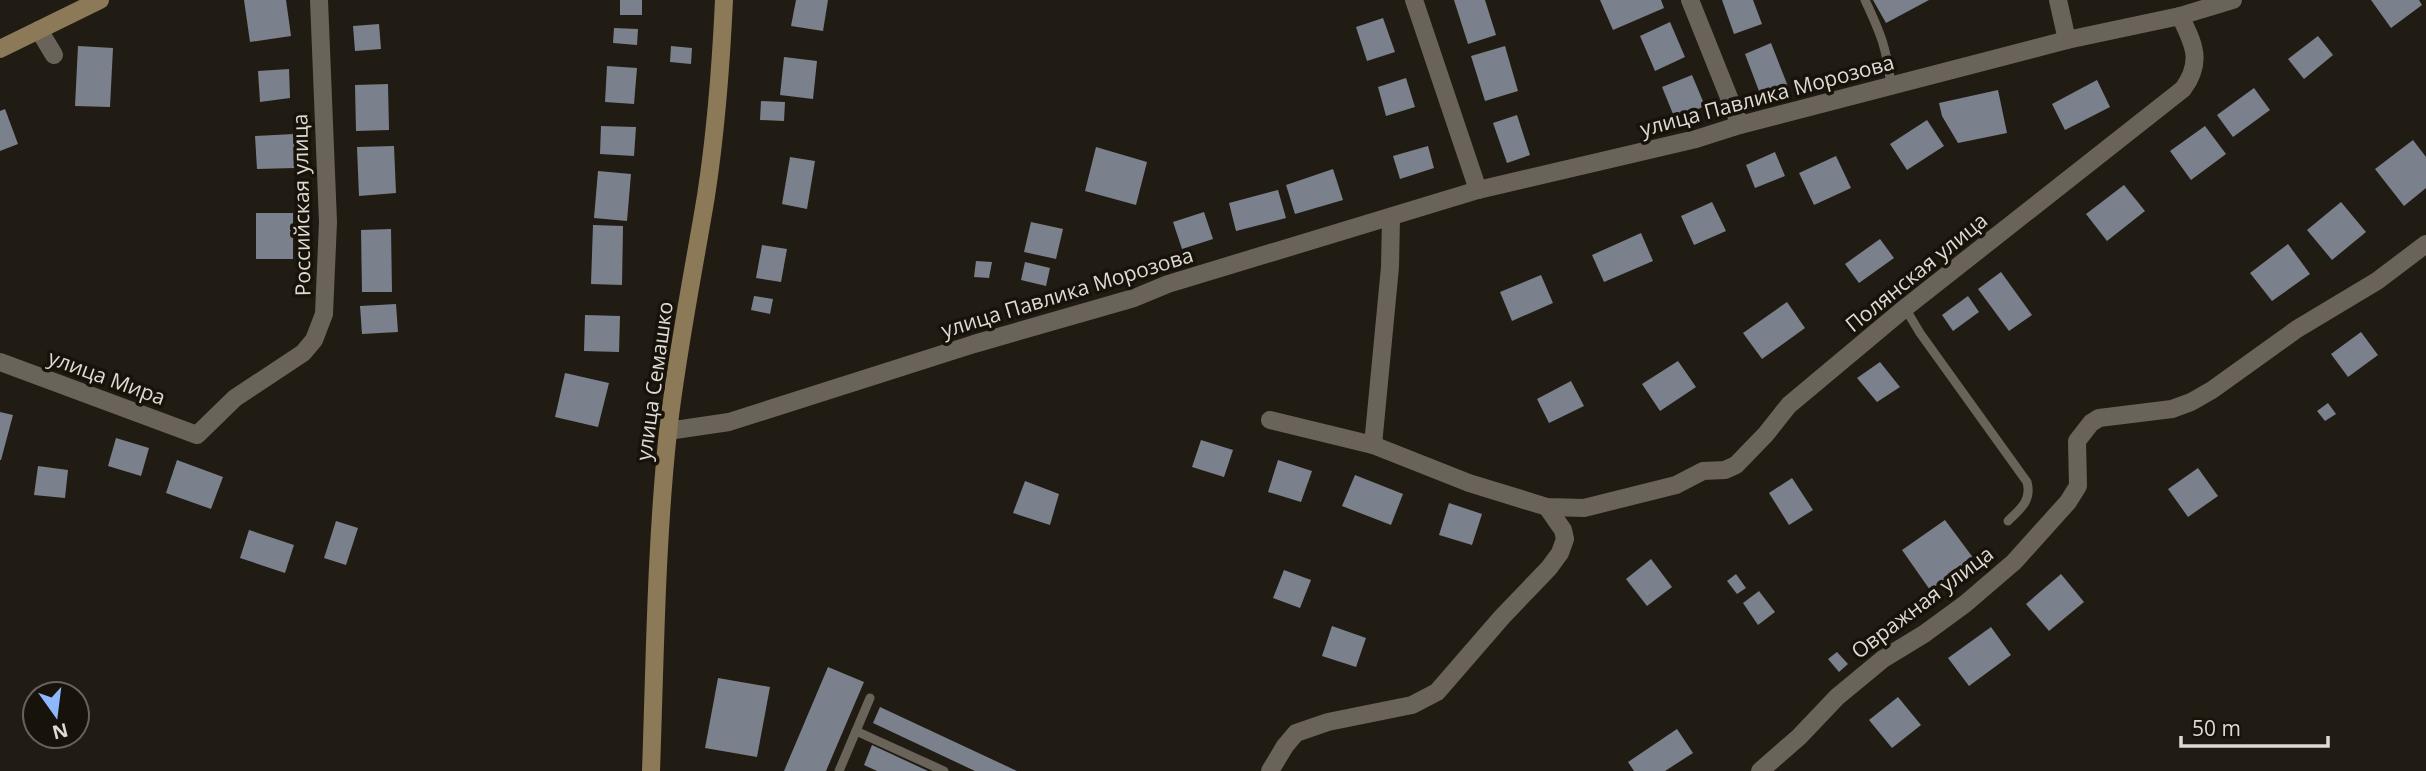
<svg xmlns="http://www.w3.org/2000/svg" width="2426" height="771" font-family="'Open Sans',sans-serif">
	<style>
		.building { fill: #7a818c }
		.lines { fill: none; stroke-linecap: round; stroke-linejoin: round }
		.lane { stroke: #6a6359; stroke-width: 9 }
		.street { stroke: #6a6359; stroke-width: 18 }
		.secondary { stroke: #8c7958; stroke-width: 18 }
		.labels { text-anchor: middle; dominant-baseline: central; stroke-width: 7; stroke-linejoin: round; paint-order: stroke }
		.street-label { font-size: 21px; fill: #dedad4; stroke: #18130a }
	</style>
	<rect width="100%" height="100%" fill="#211c13"/>
	<g class="building">
		<polygon points="244,0 286,0 291,36 250,42"/>
		<rect x="620" y="0" width="22" height="15"/>
		<polygon points="796,0 828,0 823,31 791,26"/>
		<polygon points="1454,0 1485,0 1496,35 1468,44"/>
		<polygon points="1600,0 1661,0 1664,8 1613,30"/>
		<polygon points="1722,0 1753,0 1762,24 1734,34"/>
		<polygon points="1873,0 1929,0 1886,23"/>
		<polygon points="2371,0 2419,0 2422,5 2391,28"/>
		<polygon points="1383,18 1395,52 1367,61 1356,27"/>
		<polygon points="1670,22 1685,57 1655,71 1640,36"/>
		<polygon points="379,24 381,49 355,51 353,26"/>
		<polygon points="614,28 638,29 637,45 613,43"/>
		<polygon points="2318,36 2333,55 2304,79 2288,59"/>
		<polygon points="1771,43 1789,89 1762,99 1745,54"/>
		<polygon points="78,46 113,48 110,107 75,106"/>
		<polygon points="671,46 692,48 691,64 670,62"/>
		<polygon points="1505,46 1518,91 1485,101 1471,56"/>
		<polygon points="784,57 817,61 813,99 780,95"/>
		<polygon points="607,66 637,68 634,104 605,102"/>
		<polygon points="289,69 290,98 260,102 258,71"/>
		<polygon points="1692,75 1705,106 1675,119 1662,87"/>
		<polygon points="1406,78 1415,107 1386,116 1378,87"/>
		<polygon points="2097,80 2110,107 2065,130 2052,104"/>
		<polygon points="388,84 389,130 356,131 355,85"/>
		<polygon points="2254,88 2270,110 2233,137 2217,115"/>
		<polygon points="1998,90 2007,133 1958,143 1942,116 1939,103"/>
		<polygon points="761,101 785,102 784,121 760,120"/>
		<polygon points="5,109 18,144 0,151 0,111"/>
		<polygon points="1517,115 1530,155 1507,163 1493,123"/>
		<polygon points="1927,120 1944,146 1907,170 1890,144"/>
		<polygon points="601,126 636,127 634,156 600,154"/>
		<polygon points="2205,126 2226,154 2191,180 2170,151"/>
		<polygon points="294,134 295,168 257,169 255,136"/>
		<polygon points="2413,140 2426,157 2426,188 2404,206 2375,169"/>
		<polygon points="394,146 396,193 359,196 357,147"/>
		<polygon points="1428,146 1434,168 1400,179 1393,156"/>
		<polygon points="1096,147 1147,162 1136,205 1085,191"/>
		<polygon points="1775,152 1785,176 1755,188 1746,165"/>
		<polygon points="1836,156 1851,188 1814,205 1799,173"/>
		<polygon points="790,157 815,161 807,209 782,204"/>
		<polygon points="1333,169 1343,200 1295,214 1286,185"/>
		<polygon points="598,171 631,174 627,221 594,218"/>
		<polygon points="2124,185 2145,211 2107,241 2086,214"/>
		<polygon points="1278,190 1286,218 1236,231 1229,203"/>
		<polygon points="1712,202 1726,231 1694,245 1681,216"/>
		<polygon points="2341,202 2366,232 2332,260 2307,230"/>
		<polygon points="1204,212 1213,239 1182,249 1173,222"/>
		<rect x="256" y="213" width="37" height="46"/>
		<polygon points="1031,222 1063,229 1056,259 1024,252"/>
		<polygon points="593,225 623,226 622,285 591,284"/>
		<polygon points="391,229 392,292 362,292 361,230"/>
		<polygon points="1641,233 1653,261 1604,282 1592,255"/>
		<polygon points="1880,239 1894,258 1859,283 1845,264"/>
		<polygon points="2288,244 2310,274 2272,301 2250,273"/>
		<polygon points="762,245 787,249 781,282 756,278"/>
		<polygon points="976,261 992,262 989,278 974,277"/>
		<polygon points="1025,262 1050,268 1046,286 1021,280"/>
		<polygon points="2001,272 2032,315 2009,331 1978,289"/>
		<polygon points="1541,275 1553,303 1512,321 1500,292"/>
		<polygon points="754,296 773,299 770,314 751,310"/>
		<polygon points="1968,296 1979,312 1953,331 1942,315"/>
		<polygon points="1787,302 1805,328 1762,359 1743,333"/>
		<polygon points="396,304 398,332 362,334 360,306"/>
		<polygon points="585,315 620,316 619,352 584,351"/>
		<polygon points="2361,332 2378,355 2348,377 2331,354"/>
		<polygon points="1678,361 1696,387 1660,411 1642,384"/>
		<polygon points="1880,362 1900,387 1877,402 1857,378"/>
		<polygon points="565,373 609,383 598,427 555,417"/>
		<polygon points="1571,381 1584,406 1549,423 1537,399"/>
		<polygon points="2328,403 2336,414 2325,421 2317,411"/>
		<polygon points="0,412 13,415 1,460 0,460"/>
		<polygon points="116,438 149,448 141,476 108,466"/>
		<polygon points="1201,440 1233,450 1224,477 1192,467"/>
		<polygon points="177,460 223,477 211,509 166,493"/>
		<polygon points="1278,460 1312,471 1301,502 1268,492"/>
		<polygon points="38,466 68,470 65,498 34,495"/>
		<polygon points="2198,468 2218,496 2188,517 2168,489"/>
		<polygon points="1355,475 1403,494 1391,525 1342,506"/>
		<polygon points="1792,478 1813,510 1789,525 1769,493"/>
		<polygon points="1025,481 1059,494 1050,525 1013,513"/>
		<polygon points="1449,503 1482,514 1472,545 1439,535"/>
		<polygon points="1945,520 1974,559 1930,590 1902,550"/>
		<polygon points="336,521 358,528 346,565 324,558"/>
		<polygon points="249,530 294,545 285,573 240,558"/>
		<polygon points="1651,559 1672,587 1647,606 1626,579"/>
		<polygon points="1284,570 1311,580 1300,608 1273,598"/>
		<polygon points="1736,574 1746,588 1737,594 1727,581"/>
		<polygon points="2061,574 2084,602 2049,631 2026,604"/>
		<polygon points="1759,591 1775,612 1758,625 1743,603"/>
		<polygon points="1332,626 1366,638 1356,667 1322,656"/>
		<polygon points="1991,627 2011,655 1969,686 1948,658"/>
		<polygon points="1837,652 1848,664 1839,672 1828,659"/>
		<polygon points="828,667 864,682 826,771 784,771"/>
		<polygon points="718,678 770,687 757,757 705,748"/>
		<polygon points="1898,697 1921,725 1892,748 1869,720"/>
		<polygon points="880,707 1017,771 975,771 873,723"/>
		<polygon points="1677,729 1693,753 1665,771 1634,771 1628,762"/>
		<polygon points="872,745 928,771 877,771 864,765"/>
	</g>
	<g class="lines">
		<g class="lane">
			<path d="M1865,0C1881,34 1887,49 1891,86"/>
			<path d="M1905,308L1920,333L2027,482C2032,501 2020,509 2008,521"/>
			<polyline points="856,731 944,771"/>
			<polyline points="839,771 870,698"/>
		</g>
		<g class="street">
			<polyline points="1414,0 1478,190"/>
			<polyline points="1690,0 1740,125"/>
			<polyline points="2058,0 2067,40"/>
			<polyline points="39,30 54,55"/>
			<polyline points="0,362 197,435 235,398 303,353 314,340 324,314 328,222 319,0"/>
			<path d="M1270,420L1373,445L1469,483L1547,507L1584,508L1676,485L1703,471L1725,470L1736,465L1766,434L1789,405L1905,308L2183,89C2203,62 2194,44 2180,16"/>
			<polyline points="668,431 729,422 974,344 1134,298 1168,284 1478,190 1696,139 1740,125 2067,40 2180,16 2233,0"/>
			<polyline points="1373,445 1390,267 1391,218"/>
			<polyline points="1270,771 1285,746 1296,733 1328,722 1412,705 1437,692 1502,617 1549,568 1560,553 1565,539 1563,530 1547,507"/>
			<polyline points="1760,771 1799,737 1837,697 1883,659 1924,634 1965,604 2014,562 2068,502 2078,486 2077,441 2091,423 2099,418 2172,409 2191,402 2212,390 2297,329 2377,281 2426,244"/>
		</g>
		<g class="secondary">
			<polyline points="0,49 100,0"/>
			<path d="M651,771C655,658 656,544 668,432C677,352 693,274 706,196C716,131 721,65 724,0"/>
		</g>
	</g>
	<g class="labels">
		<g class="street-label">
			<text transform="translate(1767 95) rotate(-15)">улица Павлика Морозова</text>
			<text transform="translate(301 205) rotate(-91)">Российская улица</text>
			<text transform="translate(1916 272) rotate(-39)">Полянская улица</text>
			<text transform="translate(1067 292) rotate(-17)">улица Павлика Морозова</text>
			<text transform="translate(107 377) rotate(20)">улица Мира</text>
			<text transform="translate(654 381) rotate(-82)">улица Семашко</text>
			<text transform="translate(1922 602) rotate(-37)">Овражная улица</text>
		</g>
	</g>
	<g transform="translate(56 715) rotate(166)"><circle r="33" fill="#18130a" stroke="#67635b" stroke-width="2"/>
	<path d="M0-5L12 26L0 18L-12 26Z" fill="#8eb8fd"/>
	<text y="-10" font-size="19" font-weight="bold" text-anchor="middle" fill="#dedad4">N</text>
	</g>
	<path d="M2181 736v10h147v-10" fill="none" stroke="#dedad4" stroke-width="3.5"/>
	<text x="2192" y="736" font-size="21" fill="#dedad4" stroke="#18130a" stroke-width="5" paint-order="stroke">50 m</text>
</svg>
